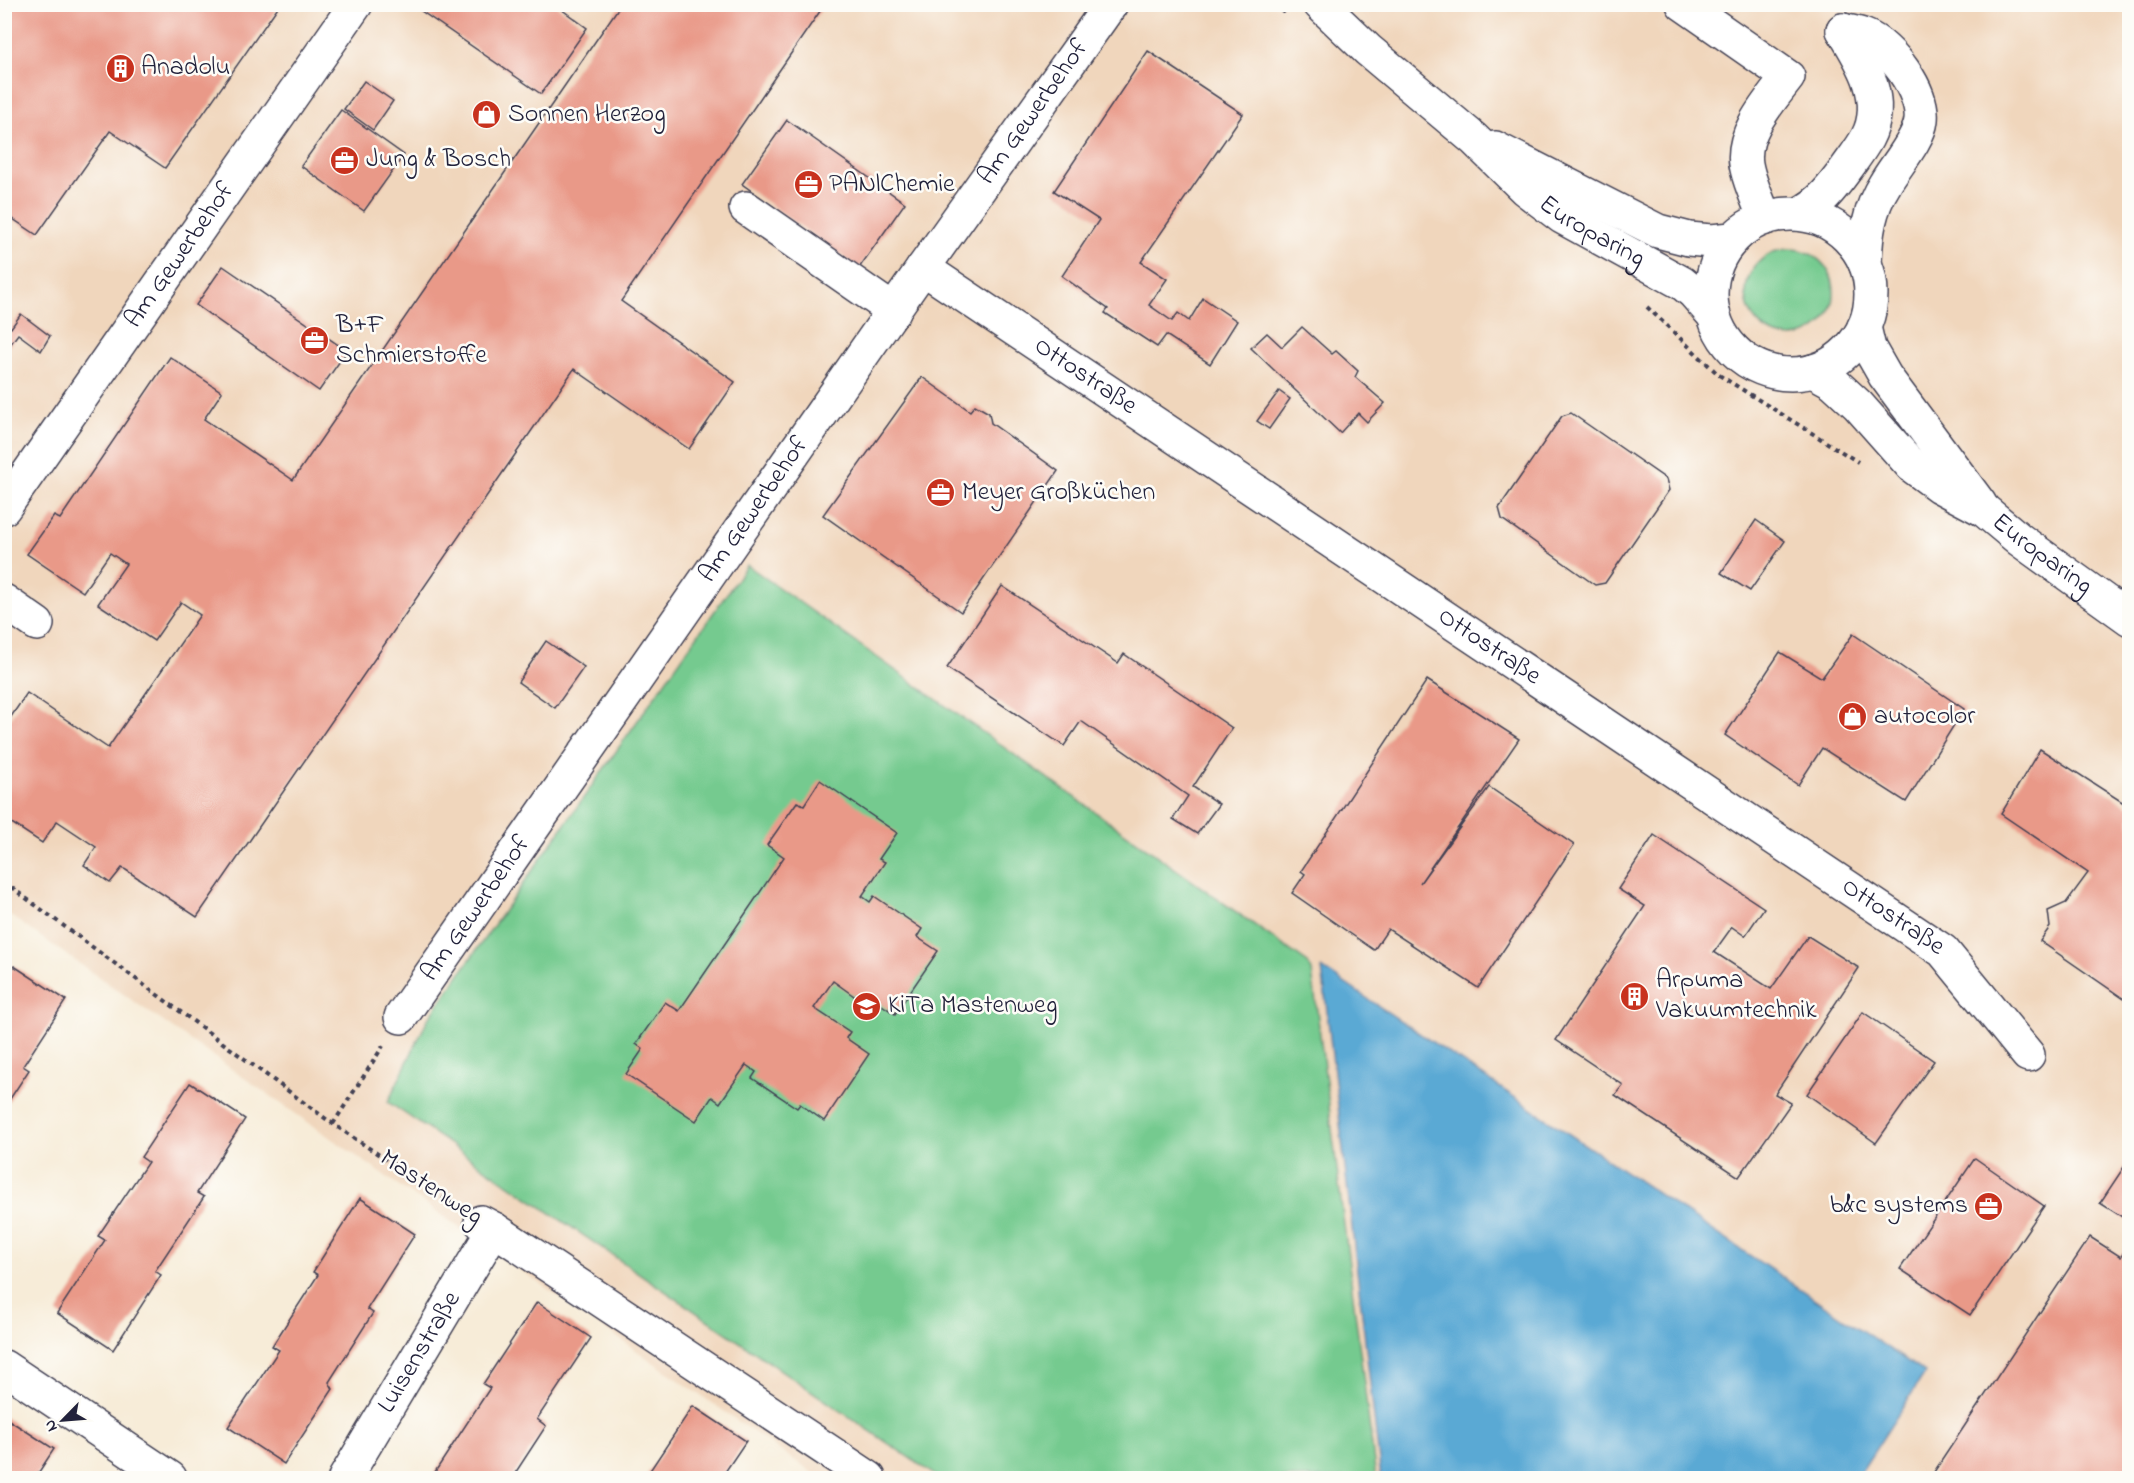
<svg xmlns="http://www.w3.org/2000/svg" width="2134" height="1483" font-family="'Indie Flower',sans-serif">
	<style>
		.built { fill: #f0d6bc }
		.green { fill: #74ca8f; stroke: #4b7665; stroke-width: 1.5 }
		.water { fill: #5aa9d4; stroke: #3e6688; stroke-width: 1.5 }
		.building { fill: #e99988 }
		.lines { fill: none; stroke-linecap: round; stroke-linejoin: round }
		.minor-casing { stroke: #424053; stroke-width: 36 }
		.path { stroke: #424053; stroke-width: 4; stroke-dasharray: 4.5 4.5; stroke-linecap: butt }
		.minor { stroke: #fff; stroke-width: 33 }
		.labels { text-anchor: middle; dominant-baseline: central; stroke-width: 5; stroke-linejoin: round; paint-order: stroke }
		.poi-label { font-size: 26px; fill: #22223b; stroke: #fdfcf7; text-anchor: start }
		.street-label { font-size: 26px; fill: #22223b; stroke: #fdfcf7 }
	</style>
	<rect width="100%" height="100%" fill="#fdfcf7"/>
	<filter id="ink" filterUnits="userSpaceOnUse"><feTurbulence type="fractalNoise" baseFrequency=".0167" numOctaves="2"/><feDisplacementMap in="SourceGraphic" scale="12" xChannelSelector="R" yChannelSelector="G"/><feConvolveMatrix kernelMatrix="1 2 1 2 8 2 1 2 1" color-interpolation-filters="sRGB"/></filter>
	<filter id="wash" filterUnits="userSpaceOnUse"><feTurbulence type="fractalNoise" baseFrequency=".008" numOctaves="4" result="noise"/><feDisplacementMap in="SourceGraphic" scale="24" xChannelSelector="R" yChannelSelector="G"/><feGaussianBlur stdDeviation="1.35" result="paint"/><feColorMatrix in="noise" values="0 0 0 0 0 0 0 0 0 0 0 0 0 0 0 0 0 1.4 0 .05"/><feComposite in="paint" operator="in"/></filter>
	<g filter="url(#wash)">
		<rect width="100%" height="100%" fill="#f7ecd8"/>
		<polygon class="built" points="5,5 2129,5 2129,1478 820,1478 5,912"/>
		<g class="green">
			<circle cx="1790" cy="293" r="44"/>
			<polygon points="747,565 1308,963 1312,971 1376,1478 939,1478 388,1102 428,1019"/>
		</g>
		<polygon class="water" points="1322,968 1925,1373 1857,1478 1381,1478"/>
		<g id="blocks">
			<g class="building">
				<polygon points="4,4 280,4 165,168 110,131 37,235 4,213"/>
				<polygon points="411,4 554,4 587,28 541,94"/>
				<polygon points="621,4 825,4 621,301 735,382 689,449 574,369 197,917 126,870 122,868 110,883 84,865 96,847 57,821 42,843 4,818 4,727 27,693 108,748 200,615 181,602 154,641 98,604 126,564 110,553 83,592 27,554 54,516 60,519 170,357 222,392 204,419 293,480"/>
				<polygon points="1148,51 1243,114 1141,262 1167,279 1149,305 1172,321 1178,313 1189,321 1203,298 1237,321 1210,364 1166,335 1157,347 1105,313 1108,309 1062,276 1099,220 1054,191"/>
				<polygon points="364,81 393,101 373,130 344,109"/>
				<polygon points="341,110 404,155 364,211 301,166"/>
				<polygon points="787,120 905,203 859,268 742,184"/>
				<polygon points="223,266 347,351 319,391 196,305"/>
				<polygon points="21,314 50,336 41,351 18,334 4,353 4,323 11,328"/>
				<polygon points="1302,327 1332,354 1336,351 1358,371 1355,377 1385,403 1367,422 1358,413 1340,433 1251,348 1267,333 1282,347"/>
				<polygon points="922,377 970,411 975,405 989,413 991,423 1058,471 961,612 823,515"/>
				<polygon points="1279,391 1290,399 1269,429 1257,421"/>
				<polygon points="1571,413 1666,479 1669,490 1605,583 1595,585 1502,519 1499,508 1562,416"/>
				<polygon points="1756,520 1785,541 1750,591 1721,573"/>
				<polygon points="1002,586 1118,663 1124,654 1232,728 1193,787 1219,804 1197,834 1173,819 1188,796 1081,721 1064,746 947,668"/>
				<polygon points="1853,634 1964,709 1906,802 1822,748 1798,785 1725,735 1780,652 1822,678"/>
				<polygon points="546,641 584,667 555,708 518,682"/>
				<polygon points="1427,680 1519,739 1420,883 1489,787 1574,845 1478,988 1388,929 1374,950 1292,893 1305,874 1301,871"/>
				<polygon points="2040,749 2130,807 2130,1003 2040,941 2050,927 2048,911 2066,903 2088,873 2001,814"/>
				<polygon points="820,780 897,833 879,859 885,862 862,896 870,902 874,896 922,929 917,937 938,951 895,1014 873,999 868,1006 833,981 814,1008 850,1032 846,1038 869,1054 824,1121 800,1104 797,1108 752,1078 756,1072 746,1065 720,1103 712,1097 696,1121 626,1074 643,1049 636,1044 665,1002 679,1011 784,857 767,845 797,802 804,805"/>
				<polygon points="1654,835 1764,908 1745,936 1732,927 1714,952 1771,989 1808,936 1859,968 1775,1094 1791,1103 1739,1177 1615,1095 1623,1085 1556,1040 1645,906 1618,889"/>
				<polygon points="14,966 66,1000 23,1066 29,1070 4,1108 4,981"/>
				<polygon points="1863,1012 1934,1061 1876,1143 1807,1094"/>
				<polygon points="190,1083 245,1119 197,1193 204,1197 155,1271 161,1275 113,1350 57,1313 105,1240 98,1236 148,1162 141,1157"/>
				<polygon points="1975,1158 2044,1206 1970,1315 1900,1269"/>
				<polygon points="2130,1158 2130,1222 2100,1203"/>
				<polygon points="360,1198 415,1234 367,1309 373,1313 329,1382 333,1389 284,1464 228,1427 279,1350 272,1346 318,1275 313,1272"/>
				<polygon points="2090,1237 2121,1257 2130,1241 2130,1478 1930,1478"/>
				<polygon points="537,1302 591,1338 537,1419 546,1426 512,1478 431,1478 490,1388 483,1384"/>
				<polygon points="693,1406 746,1441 721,1478 645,1478"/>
				<polygon points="4,1417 54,1449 35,1478 4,1478"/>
			</g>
		</g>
	</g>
	<g filter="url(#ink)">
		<use href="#blocks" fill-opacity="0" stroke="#424053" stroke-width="1.5"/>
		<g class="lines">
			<defs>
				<g id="minor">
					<path id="s1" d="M1320,4L1368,50L1474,139L1525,189L1562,217L1682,283L1693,292L1714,316"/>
					<path d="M1683,4L1788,77C1770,101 1741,132 1746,164C1749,182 1758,201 1765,218"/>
					<path d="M1843,30C1850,32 1858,33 1865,36C1891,46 1924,92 1921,120C1919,140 1895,166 1885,184C1869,209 1866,234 1865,263"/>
					<polyline points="1495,148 1658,231 1689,239 1711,241 1732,239"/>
					<polyline points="746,208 894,311"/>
					<circle cx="1791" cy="294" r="80"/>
					<path d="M1799,214C1820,204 1832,188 1846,169C1853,159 1861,149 1867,138C1887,100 1863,62 1843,30"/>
					<path id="s2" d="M923,268L1943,951L2028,1055"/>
					<polyline points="1864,327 1869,348 1885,376 1980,504"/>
					<path id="s3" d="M1813,371L1833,382L1858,405L1912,466L1939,486L1984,510L2020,540L2130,619"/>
					<path id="s4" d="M4,508L356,4"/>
					<polyline points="4,601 37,624"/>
					<path id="s5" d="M401,1017L923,268L1111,4"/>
					<polyline points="481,1222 494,1229 869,1478"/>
					<polyline points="4,1367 170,1478"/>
					<path id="s6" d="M345,1478L494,1229"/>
				</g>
			</defs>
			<use href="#minor" class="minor-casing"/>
			<g class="path">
				<polyline points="1275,4 1286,14"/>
				<polyline points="1647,307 1719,375 1858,462"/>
				<polyline points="4,882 333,1124 453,1204"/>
				<polyline points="333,1124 383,1046"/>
			</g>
			<use href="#minor" class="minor"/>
		</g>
	</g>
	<defs>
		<symbol id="building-disc" viewBox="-11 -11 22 22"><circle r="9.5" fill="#c8321e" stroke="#fdfcf7"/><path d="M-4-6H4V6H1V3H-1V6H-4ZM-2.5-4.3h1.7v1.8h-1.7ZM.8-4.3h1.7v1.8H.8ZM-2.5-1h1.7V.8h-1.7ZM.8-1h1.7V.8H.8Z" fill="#fff"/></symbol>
		<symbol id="shop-disc" viewBox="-11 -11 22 22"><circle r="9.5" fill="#c8321e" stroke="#fdfcf7"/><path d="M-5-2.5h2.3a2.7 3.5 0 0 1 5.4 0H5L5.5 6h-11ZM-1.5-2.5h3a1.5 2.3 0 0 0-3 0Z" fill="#fff"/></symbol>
		<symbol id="office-disc" viewBox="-11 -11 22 22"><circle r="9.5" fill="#c8321e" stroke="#fdfcf7"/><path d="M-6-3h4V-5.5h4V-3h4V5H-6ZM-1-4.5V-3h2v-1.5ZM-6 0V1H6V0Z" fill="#fff"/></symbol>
		<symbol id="school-disc" viewBox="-11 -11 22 22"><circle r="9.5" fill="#c8321e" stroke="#fdfcf7"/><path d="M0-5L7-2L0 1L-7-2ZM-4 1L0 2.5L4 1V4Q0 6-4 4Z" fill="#fff"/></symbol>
	</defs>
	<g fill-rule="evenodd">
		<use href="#building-disc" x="104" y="52" width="33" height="33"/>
		<use href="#shop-disc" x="470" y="98" width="33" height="33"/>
		<use href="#office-disc" x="328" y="144" width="33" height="33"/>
		<use href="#office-disc" x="792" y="168" width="33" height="33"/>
		<use href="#office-disc" x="298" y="324" width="33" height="33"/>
		<use href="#office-disc" x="924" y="476" width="33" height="33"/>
		<use href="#shop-disc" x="1836" y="700" width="33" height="33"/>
		<use href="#building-disc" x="1618" y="980" width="33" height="33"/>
		<use href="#school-disc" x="850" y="990" width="33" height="33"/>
		<use href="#office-disc" x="1972" y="1190" width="33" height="33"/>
	</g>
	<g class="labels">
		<g class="poi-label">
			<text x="141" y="68">Anadolu</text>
			<text x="508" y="115">Sonnen Herzog</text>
			<text x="366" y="160">Jung &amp; Bosch</text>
			<text x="829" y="185">PAN|Chemie</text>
			<text x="336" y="326">B+F<tspan x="336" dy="30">Schmierstoffe</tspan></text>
			<text x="962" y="493">Meyer Großküchen</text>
			<text x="1874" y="717">autocolor</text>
			<text x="1656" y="981">Arpuma<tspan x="1656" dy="30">Vakuumtechnik</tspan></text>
			<text x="888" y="1006">KiTa Mastenweg</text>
			<text x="1968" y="1206" text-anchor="end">b&amp;c systems</text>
		</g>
		<g class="street-label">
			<text stroke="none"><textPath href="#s5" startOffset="1104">Am Gewerbehof</textPath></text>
			<text stroke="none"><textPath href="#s1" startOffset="356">Europaring</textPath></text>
			<text stroke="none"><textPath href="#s4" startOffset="308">Am Gewerbehof</textPath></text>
			<text stroke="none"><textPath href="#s2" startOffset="195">Ottostraße</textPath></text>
			<text stroke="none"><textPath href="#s5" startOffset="618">Am Gewerbehof</textPath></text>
			<text stroke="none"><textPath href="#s3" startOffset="296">Europaring</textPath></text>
			<text stroke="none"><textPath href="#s2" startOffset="681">Ottostraße</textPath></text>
			<text stroke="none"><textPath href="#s5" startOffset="132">Am Gewerbehof</textPath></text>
			<text stroke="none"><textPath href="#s2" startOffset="1167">Ottostraße</textPath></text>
			<text transform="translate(431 1188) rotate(33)">Mastenweg</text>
			<text stroke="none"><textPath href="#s6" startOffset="146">Luisenstraße</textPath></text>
		</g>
	</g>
	<rect width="2134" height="1483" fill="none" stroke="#fdfcf7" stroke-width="24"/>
	<g transform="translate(63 1420) rotate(245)" stroke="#fdfcf7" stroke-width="4.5" paint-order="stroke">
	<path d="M0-4.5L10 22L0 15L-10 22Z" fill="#22223b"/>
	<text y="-9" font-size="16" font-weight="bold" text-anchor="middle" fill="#22223b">N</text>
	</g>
</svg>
